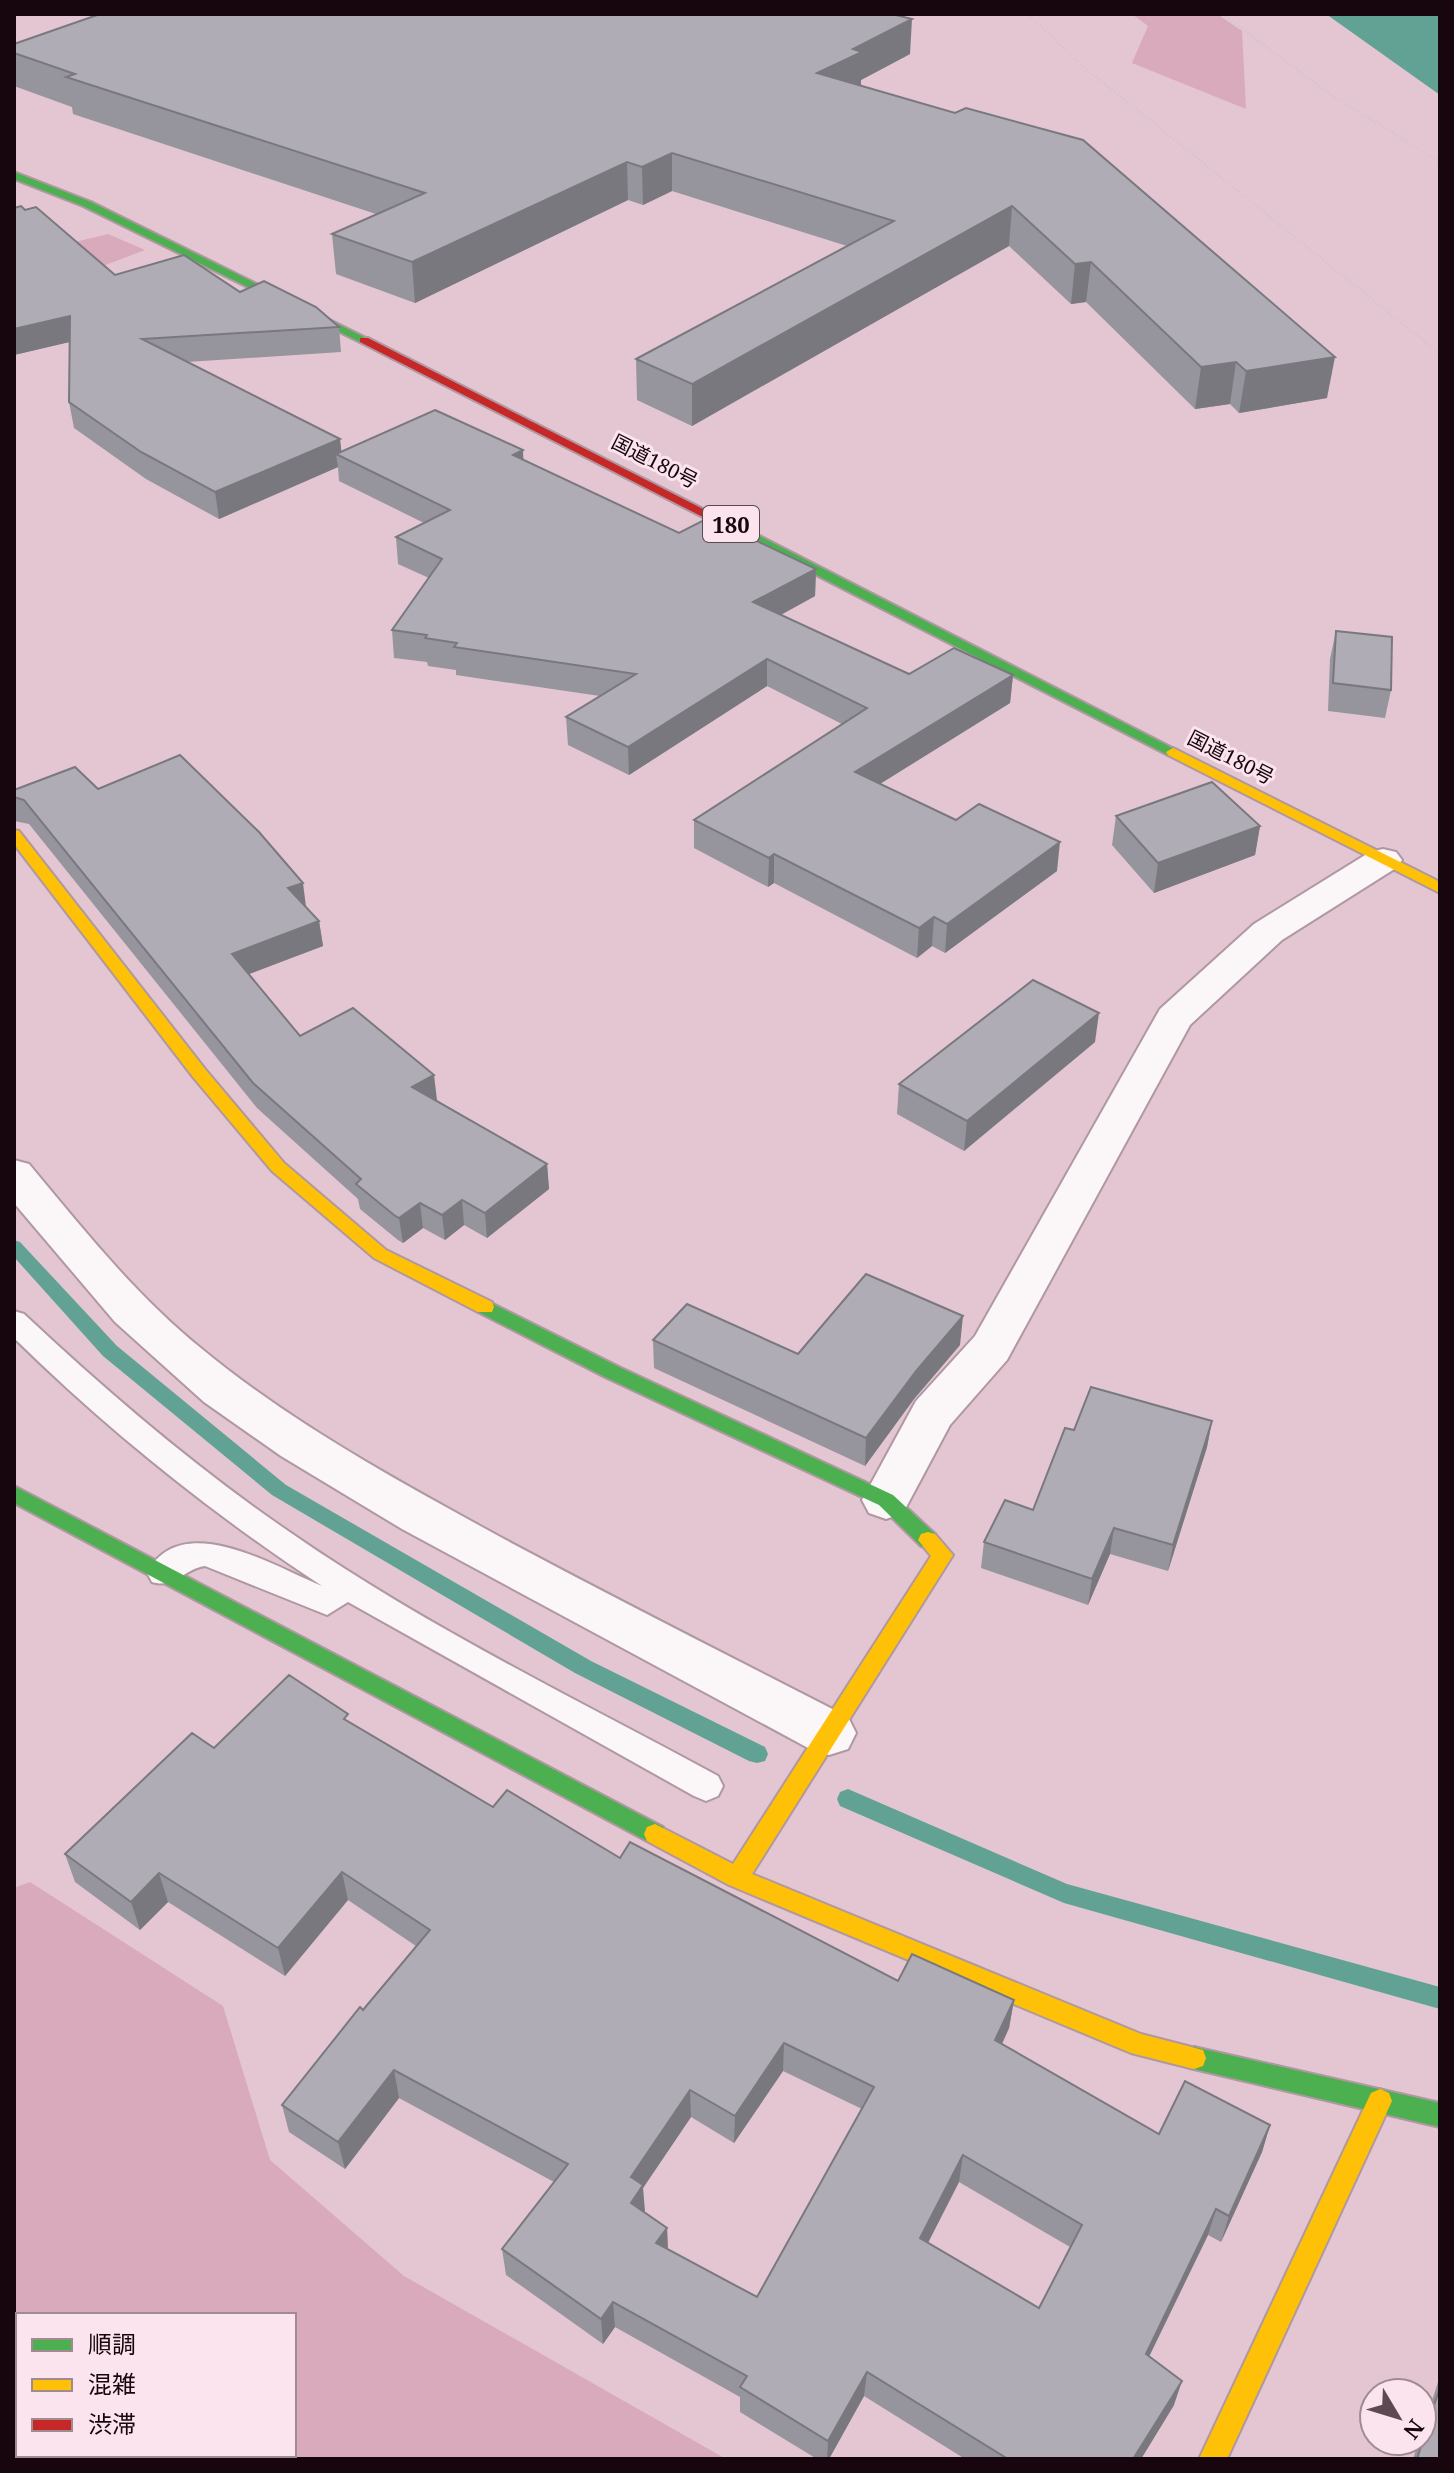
<svg xmlns="http://www.w3.org/2000/svg" width="1454" height="2473" font-family="'Noto Serif','Noto Sans JP',serif">
	<style>
		.green { fill: #d9a9bc; fill-rule: evenodd }
		.water { fill: #62a295 }
		.lines { fill: none; stroke-linecap: round; stroke-linejoin: round }
		.stream { fill: #62a295; fill-rule: evenodd }
		.lane-casing { stroke: #af98a1; stroke-width: 4 }
		.street-casing { stroke: #af98a1; stroke-width: 4 }
		.fast-casing { stroke: #af98a1; stroke-width: 4 }
		.slow-casing { stroke: #af98a1; stroke-width: 4 }
		.jam-casing { stroke: #af98a1; stroke-width: 4 }
		.path { stroke: #cfc6c9; stroke-width: 3; stroke-dasharray: 1 3; stroke-linecap: butt }
		.lane { fill: #fbf6f8; fill-rule: evenodd }
		.street { fill: #fbf6f8; fill-rule: evenodd }
		.fast { fill: #4caf50; fill-rule: evenodd }
		.slow { fill: #ffc107; fill-rule: evenodd }
		.jam { fill: #c62828; fill-rule: evenodd }
		.wall { fill: #96949d; fill-rule: evenodd }
		.shaded-wall { fill: #7a787f }
		.building { fill: #afacb6; stroke: #7a787f; stroke-width: 2; fill-rule: evenodd }
		.labels { text-anchor: middle; dominant-baseline: central; stroke-width: 6; stroke-linejoin: round; paint-order: stroke }
		.far-street-label { font-size: 20px; fill: #17060d; stroke: #fbe4ed }
		.shield { fill: #fbe4ed; stroke: #5b4950; stroke-width: 2 }
		.shield-label { font-size: 22px; font-weight: bold; fill: #17060d }
	</style>
	<rect width="100%" height="100%" fill="#e3c6d1"/>
	<g class="green">
		<polygon points="1132,14 1217,14 1242,31 1246,109 1132,63 1148,26"/>
		<polygon points="108,234 145,250 82,274 14,257"/>
		<path d="M30,1882L223,2006L270,2160L404,2276L726,2459H14V1888ZM18,2315H294V2455H18Z"/>
	</g>
	<polygon class="water" points="1326,14 1440,14 1440,95"/>
	<g class="lines">
		<g class="stream">
			<polygon points="14,1240 20,1242 117,1346 286,1485 591,1661 765,1747 768,1754 765,1761 757,1763 749,1761 575,1673 272,1495 103,1356 14,1257"/>
			<polygon points="848,1789 1067,1884 1440,1987 1440,2009 1064,1903 840,1806 837,1799 840,1792"/>
		</g>
		<defs>
			<path id="lane" d="M14,1311L24,1314C108,1393 196,1468 291,1533C425,1626 574,1698 718,1776L723,1786L718,1796L706,1801L694,1796L348,1602L327,1615L205,1566C184,1569 174,1589 152,1582L147,1573C181,1508 275,1567 322,1586C211,1513 109,1431 14,1338Z"/>
			<g id="street">
				<polygon points="1383,849 1396,852 1402,860 1396,868 1282,940 1190,1025 1007,1360 950,1425 903,1513 886,1519 869,1513 862,1500 916,1401 975,1336 1160,1009 1254,924 1370,852"/>
				<path d="M14,1160L29,1164C83,1229 136,1296 202,1349C294,1425 400,1482 504,1539C618,1600 733,1658 848,1717L856,1733L848,1749L829,1755L810,1749L402,1529L281,1456L204,1402L115,1322L14,1203Z"/>
			</g>
			<g id="fast">
				<polygon points="14,172 91,202 370,340 360,342 83,206 14,179"/>
				<polygon points="744,532 752,532 1180,752 1173,756 1168,755 744,538"/>
				<polygon points="485,1300 619,1367 893,1495 935,1534 938,1540 935,1546 928,1548 921,1546 879,1505 605,1377 478,1312 476,1307"/>
				<polygon points="14,1486 663,1827 666,1834 663,1841 655,1844 647,1841 14,1503"/>
				<polygon points="1194,2047 1440,2103 1440,2127 1194,2069 1185,2066 1182,2058 1185,2050"/>
			</g>
			<g id="slow">
				<polygon points="1173,748 1440,882 1440,893 1168,755 1166,752"/>
				<polygon points="14,830 19,831 205,1069 284,1163 386,1250 492,1302 494,1307 492,1312 478,1312 374,1258 272,1171 193,1077 14,844"/>
				<polygon points="928,1532 935,1534 953,1555 752,1874 1141,2034 1203,2050 1206,2058 1203,2066 1194,2069 1131,2053 729,1885 647,1841 644,1834 647,1827 655,1824 733,1864 931,1556 918,1540 921,1534"/>
				<polygon points="1380,2089 1389,2093 1392,2101 1227,2459 1199,2459 1371,2093"/>
			</g>
			<polygon id="jam" points="360,338 368,338 754,535 744,538 360,342"/>
		</defs>
		<use href="#lane" class="lane-casing"/>
		<use href="#street" class="street-casing"/>
		<use href="#fast" class="fast-casing"/>
		<use href="#slow" class="slow-casing"/>
		<use href="#jam" class="jam-casing"/>
		<g class="path">
			<polyline points="1028,14 1080,64 1440,354"/>
			<polyline points="1222,14 1331,95 1440,162"/>
		</g>
		<use href="#lane" class="lane"/>
		<use href="#street" class="street"/>
		<use href="#fast" class="fast"/>
		<use href="#slow" class="slow"/>
		<use href="#jam" class="jam"/>
	</g>
	<g class="wall">
		<polygon points="100,14 896,14 910,54 861,80 861,85 1327,398 1239,413 1230,404 1195,409 1086,302 1071,304 1009,246 692,426 637,400 636,359 847,246 672,191 643,205 628,200 415,303 336,274 332,234 376,214 73,114 72,107 14,86 14,44"/>
		<polygon points="14,208 25,210 115,275 240,292 339,327 341,352 187,362 340,439 341,452 523,460 679,533 816,569 815,596 781,615 909,674 1013,675 1010,703 880,784 1057,871 945,953 932,946 917,958 774,883 768,887 694,848 694,820 842,724 767,686 629,775 568,745 566,717 600,696 456,675 456,670 428,666 427,662 394,658 392,630 429,578 398,564 396,537 424,523 339,481 338,467 219,519 146,479 74,428 69,402 69,342 14,355"/>
		<polygon points="1336,631 1391,690 1385,718 1328,711 1330,659"/>
		<polygon points="98,789 306,907 319,921 323,946 248,974 300,1036 437,1100 547,1164 549,1189 487,1238 464,1225 445,1240 423,1228 403,1243 398,1240 360,1209 358,1199 257,1108 29,824 14,821 14,790"/>
		<polygon points="1116,816 1260,826 1255,855 1154,893 1112,845"/>
		<polygon points="1095,1042 964,1151 897,1114 899,1084"/>
		<polygon points="653,1340 798,1354 960,1345 914,1399 865,1466 654,1368"/>
		<polygon points="1212,1421 1207,1447 1168,1571 1110,1554 1088,1605 981,1568 984,1542 1033,1510 1074,1430"/>
		<path d="M350,1722L493,1807L620,1858L898,1981L1014,2000L1009,2028L1002,2044L1159,2134L1270,2125L1262,2152L1221,2242L1208,2235L1149,2357L1174,2405L1141,2459H965L864,2396L829,2459H817L740,2412V2397L615,2327L603,2344L506,2275L502,2249L554,2182L399,2098L345,2169L289,2132L282,2105L416,1946L348,1900L285,1976L168,1902L140,1930L75,1882L65,1854L214,1748ZM783,2071L862,2109L757,2297L668,2249L667,2228L644,2212L643,2188L691,2117L734,2143ZM959,2182L1070,2247L1039,2308L928,2243Z"/>
		<polygon points="1440,2376 1440,2459 1413,2459 1419,2441 1422,2441 1422,2431"/>
	</g>
	<g class="shaded-wall">
		<polygon points="912,19 910,54 861,80 861,88 817,73 853,49"/>
		<polygon points="672,153 672,191 643,205 642,167"/>
		<polygon points="627,162 628,200 415,303 412,262"/>
		<polygon points="1012,206 1009,246 692,426 692,384"/>
		<polygon points="1091,262 1086,302 1071,304 1075,264"/>
		<polygon points="70,316 74,341 14,355 14,329"/>
		<polygon points="1335,357 1327,398 1239,413 1246,371"/>
		<polygon points="1236,362 1230,404 1195,409 1201,367"/>
		<polygon points="340,439 342,457 336,454 338,467 219,519 215,492"/>
		<polygon points="523,450 524,476 513,455"/>
		<polygon points="816,569 815,596 753,630 753,602"/>
		<polygon points="767,659 767,686 629,775 628,747"/>
		<polygon points="1013,675 1010,703 854,800 855,772"/>
		<polygon points="1260,826 1255,855 1154,893 1158,863"/>
		<polygon points="1060,842 1057,871 945,953 947,924"/>
		<polygon points="774,854 774,883 768,887 769,858"/>
		<polygon points="303,883 306,907 288,888"/>
		<polygon points="934,917 932,946 917,958 919,928"/>
		<polygon points="319,921 323,946 236,979 232,954"/>
		<polygon points="1099,1013 1095,1042 964,1151 967,1121"/>
		<polygon points="434,1075 437,1100 415,1112 412,1087"/>
		<polygon points="547,1164 549,1189 487,1238 485,1213"/>
		<polygon points="462,1200 464,1225 445,1240 442,1215"/>
		<polygon points="420,1203 423,1228 403,1243 399,1218"/>
		<polygon points="963,1316 960,1345 914,1399 865,1466 866,1438 916,1371"/>
		<polygon points="1212,1421 1207,1447 1168,1571 1173,1545"/>
		<polygon points="1114,1528 1110,1554 1088,1605 1092,1579"/>
		<polygon points="342,1872 348,1900 285,1976 278,1948"/>
		<polygon points="159,1873 168,1902 140,1930 131,1902"/>
		<polygon points="1014,2000 1009,2028 991,2068 995,2040"/>
		<polygon points="784,2043 783,2071 734,2143 735,2116"/>
		<polygon points="394,2070 399,2098 345,2169 338,2142"/>
		<polygon points="690,2090 691,2117 643,2188 645,2211 632,2229 631,2203 631,2177"/>
		<polygon points="1270,2125 1262,2152 1221,2242 1229,2216"/>
		<polygon points="963,2155 959,2182 917,2264 920,2238"/>
		<polygon points="1216,2209 1208,2235 1138,2379 1146,2354"/>
		<polygon points="667,2228 668,2254 656,2243"/>
		<polygon points="613,2302 615,2327 603,2344 601,2319"/>
		<polygon points="867,2372 864,2396 829,2459 827,2459 828,2441"/>
		<polygon points="1182,2381 1174,2405 1141,2459 1133,2459"/>
	</g>
	<g class="building">
		<polygon points="100,14 892,14 912,19 853,49 862,52 817,73 955,113 966,108 1083,140 1335,357 1246,371 1236,362 1201,367 1091,262 1075,264 1012,206 692,384 636,359 894,221 672,153 642,167 627,162 412,262 332,234 425,193 66,77 75,74 14,53 14,44"/>
		<polygon points="21,206 25,210 36,207 115,275 184,255 240,292 264,281 316,307 339,327 142,339 340,439 215,492 141,452 69,402 70,316 14,329 14,208"/>
		<polygon points="435,410 523,450 513,455 679,533 708,518 816,569 753,602 909,674 954,648 1013,675 855,772 956,820 979,804 1060,842 947,924 934,917 919,928 774,854 769,858 694,820 867,708 767,659 628,747 566,717 636,674 454,647 457,643 425,638 427,635 392,630 442,559 396,537 450,510 336,454"/>
		<polygon points="1336,631 1392,637 1391,690 1333,683"/>
		<polygon points="180,755 259,832 303,883 288,888 319,921 232,954 300,1036 353,1008 434,1075 412,1087 547,1164 485,1213 462,1200 442,1215 420,1203 399,1218 394,1215 356,1184 361,1179 253,1083 24,800 14,797 14,790 75,767 98,789"/>
		<polygon points="1212,782 1260,826 1158,863 1116,816"/>
		<polygon points="1033,980 1099,1013 967,1121 899,1084"/>
		<polygon points="866,1274 963,1316 916,1371 866,1438 653,1340 687,1304 798,1354"/>
		<polygon points="1091,1387 1212,1421 1173,1545 1114,1528 1092,1579 984,1542 1005,1500 1033,1510 1065,1428 1074,1430"/>
		<path d="M289,1675L348,1714L344,1719L493,1807L507,1790L620,1858L630,1842L898,1981L912,1954L1014,2000L995,2040L1159,2134L1185,2081L1270,2125L1229,2216L1216,2209L1146,2354L1182,2381L1133,2459H1008L867,2372L828,2441L740,2387L747,2376L613,2302L601,2319L502,2249L568,2164L394,2070L338,2142L282,2105L360,2007L363,2010L430,1930L342,1872L278,1948L159,1873L131,1902L65,1854L192,1733L214,1748ZM784,2043L874,2087L757,2297L656,2243L667,2228L631,2203L643,2185L631,2177L690,2090L735,2116ZM963,2155L1082,2225L1039,2308L920,2238Z"/>
		<polygon points="1440,2387 1440,2459 1417,2459"/>
	</g>
	<g class="labels">
		<g class="far-street-label">
			<text transform="translate(655 461) rotate(27)">国道180号</text>
			<text transform="translate(1231 757) rotate(27)">国道180号</text>
		</g>
		<rect class="shield" x="703" y="506" width="56" height="36" rx="6"/>
		<g class="shield-label">
			<text x="731" y="524">180</text>
		</g>
	</g>
	<rect width="1454" height="2473" fill="none" stroke="#17060d" stroke-width="32"/>
	<rect x="16" y="2313" width="280" height="144" fill="#fbe4ed" stroke="#a08b93" stroke-width="2"/>
	<rect x="32" y="2339" width="40" height="12" fill="#4caf50" stroke="#a08b93" stroke-width="2"/>
	<text x="88" y="2353" font-size="24" fill="#17060d">順調</text>
	<rect x="32" y="2379" width="40" height="12" fill="#ffc107" stroke="#a08b93" stroke-width="2"/>
	<text x="88" y="2393" font-size="24" fill="#17060d">混雑</text>
	<rect x="32" y="2419" width="40" height="12" fill="#c62828" stroke="#a08b93" stroke-width="2"/>
	<text x="88" y="2433" font-size="24" fill="#17060d">渋滞</text>
	<g transform="translate(1398 2417) rotate(128)"><circle r="38" fill="#fbe4ed" stroke="#a08b93" stroke-width="2"/>
	<path d="M0-6L14 30L0 20L-14 30Z" fill="#5e4952"/>
	<text y="-12" font-size="22" font-weight="bold" text-anchor="middle" fill="#17060d">N</text>
	</g>
</svg>
